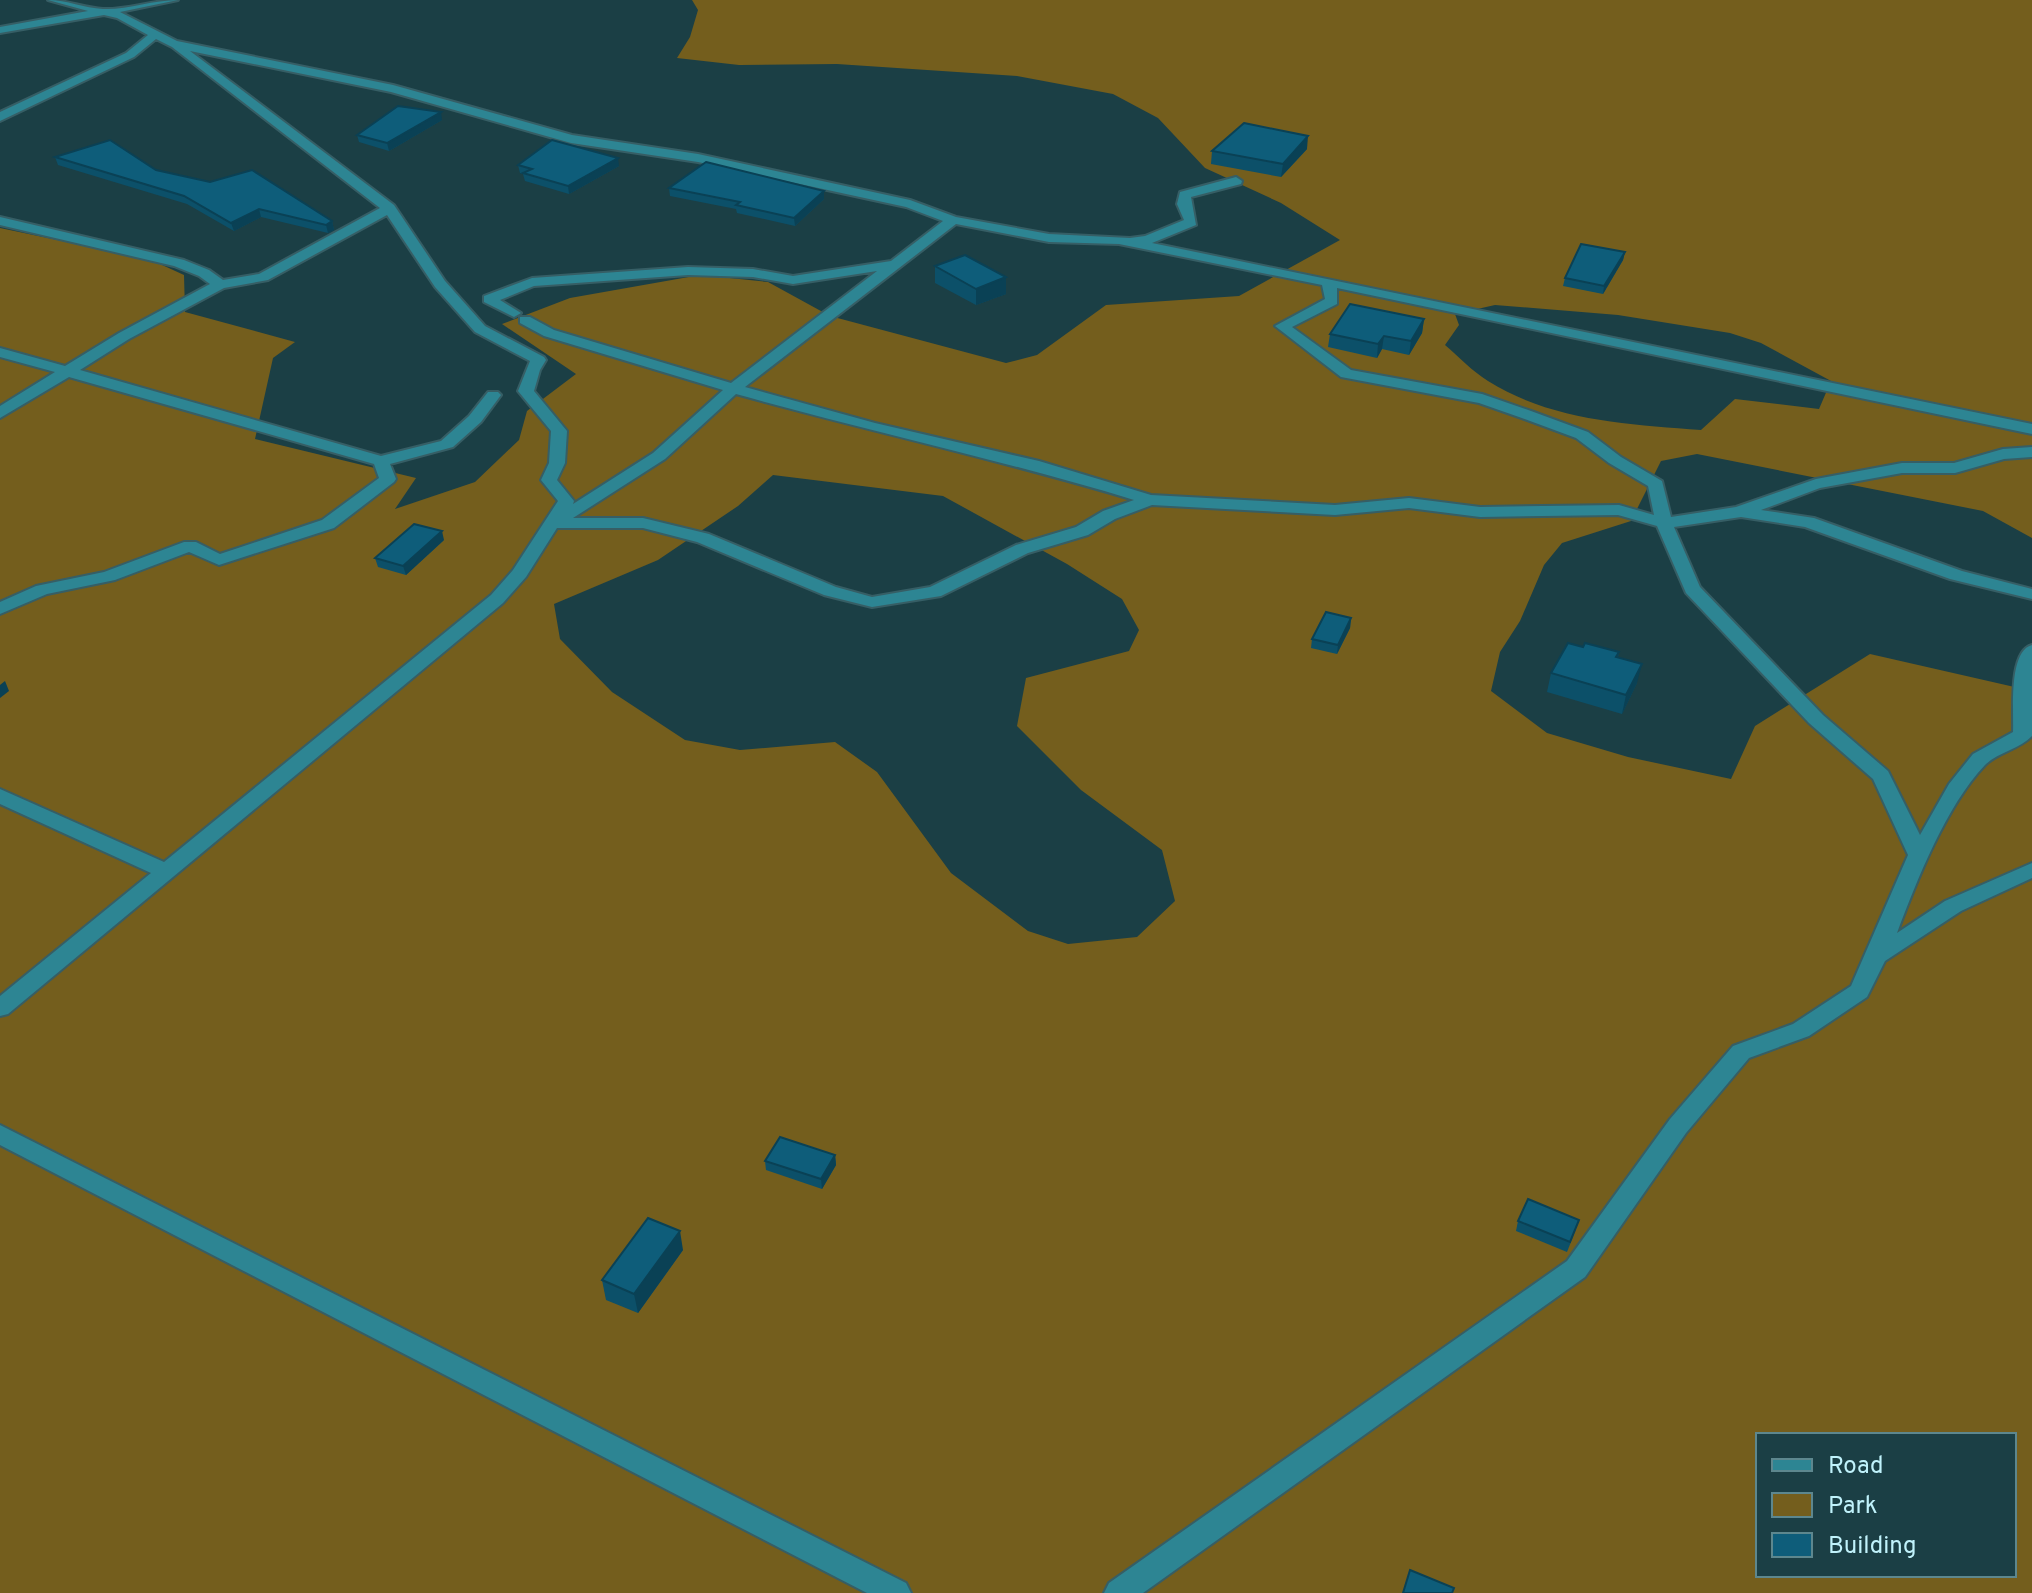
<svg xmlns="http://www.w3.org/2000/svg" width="2032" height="1593" font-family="Overpass,sans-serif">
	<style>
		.green { fill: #745e1d; fill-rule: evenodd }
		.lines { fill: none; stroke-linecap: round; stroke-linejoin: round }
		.minor-casing { stroke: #365e65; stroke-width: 4 }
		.minor { fill: #2d8593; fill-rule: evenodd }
		.wall { fill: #0c5069 }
		.shaded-wall { fill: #0a4155 }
		.building { fill: #0e5d7a; stroke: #0a4155; stroke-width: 2 }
	</style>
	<rect width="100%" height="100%" fill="#1b3f45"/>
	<path class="green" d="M692,0H2032V538L1983,511L1697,454L1661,461L1631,521L1562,543L1544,565L1520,621L1500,652L1491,691L1547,733L1628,757L1731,779L1755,726L1870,654L2032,691V1593H0V228L149,259L184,275L185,312L295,342L273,358L255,439L416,478L395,509L475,482L519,440L527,411L576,374L502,324L570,298L700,275L768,282L830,316L1006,363L1037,355L1106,305L1239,296L1340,240L1281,203L1205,168L1158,118L1113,94L1017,76L837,64L739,65L677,58L690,37L698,10ZM1495,305L1618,315L1730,333L1761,343L1831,381L1819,409L1735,399L1701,430C1627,424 1552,421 1488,381C1472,371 1459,357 1445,345L1459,325L1455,314ZM773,475L943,496L1067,564L1122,599L1139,630L1129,651L1026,678L1017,726L1081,790L1162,850L1175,901L1137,937L1068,944L1028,931L951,873L877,772L835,742L740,750L685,740L612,692L560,639L554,604L658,560L738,506ZM1758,1435H2014V1575H1758Z"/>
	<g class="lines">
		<defs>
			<g id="minor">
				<path d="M48,0C67,0 84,8 103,9C127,10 153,0 178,0L120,12L177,41L393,85L572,135L698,154L910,200L956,217L1049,234L1130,238L1145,236L1184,220L1177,204L1180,192L1236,177L1242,181L1241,184L1191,197L1196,225L1152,243L2032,424V434L1337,288V304L1292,327L1351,370L1482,394L1531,411L1588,432L1621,457L1662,481L1671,517L1736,507L1816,479L1902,463H1954L2003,449L2032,447V457L2004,459L1955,473H1902L1820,488L1761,510L1814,518L1962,571L2032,589V599L1950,579L1805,527L1741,517L1674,527L1700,587L1823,715L1888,771L1920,835L1949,784L1973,754L2013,732C2014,712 2008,651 2032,645V736C2020,749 1998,752 1985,765C1946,806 1917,880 1897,933L1945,901L2032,863V878L1961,911L1885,961L1867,997L1809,1036L1749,1058L1686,1133L1585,1277L1143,1593H1104L1109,1583L1567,1261L1670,1119L1733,1046L1793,1024L1851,986L1908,855L1873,779L1809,723L1686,593L1657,526L1618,515L1480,517L1409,508L1335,515L1152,505L1115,519L1088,535L1028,553L941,596L872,607L824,595L697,542L643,528H557L526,577L503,603L8,1014L0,1016V996L151,873L0,804V789L164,862L491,595L513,570L558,501L541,480L549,463L551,431L518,391L530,361L475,332L435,287L387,215L268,280L224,288L129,339L80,370L381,456L441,441L469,416L488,392H498L501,395L481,422L453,447L390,464L396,479L394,482L334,528L219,565L189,552L115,580L47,594L0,614V602L36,586L104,572L184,542H196L220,554L322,520L379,478L374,464L69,377L0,418V406L55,372L0,357V348L65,366L119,333L210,284L199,276L174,266L0,225V217L184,260L209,270L223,280L259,274L380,208L172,47L156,39L134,57L0,121V112L126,53L148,35L117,18L104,15L0,33V27L88,11ZM190,51L391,92L571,143L698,162L906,207L943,221L891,261L793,276L753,269L688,267L532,278L484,296V302L514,317L521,313L500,300L534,286L688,275L753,277L793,284L877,271L731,383L554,330L530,317H520V323L544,336L723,390L653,453L573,504L574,501L557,480L565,463L567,431L534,391L540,370L546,360L544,357L485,326L445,281L394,205ZM956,224L1049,242L1119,244L1322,285L1325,299L1275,326L1341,377L1479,403L1519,417L1576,438L1609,463L1648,486L1654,515L1619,505L1480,507L1409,498L1335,505L1151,495L1039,461L875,423L745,387ZM736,394C869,431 1003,460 1134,500L1103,511L1076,527L1016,545L930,587L872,597L836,587L709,534L643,518H573L665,459Z"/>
				<polygon points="0,1125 906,1583 911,1593 867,1593 0,1145"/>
			</g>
		</defs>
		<use href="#minor" class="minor-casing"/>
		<use href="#minor" class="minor"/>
	</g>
	<g class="wall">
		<polygon points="442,120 389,151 359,142 357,135"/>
		<polygon points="1307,149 1281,177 1211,164 1212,151"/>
		<polygon points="55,157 156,170 332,221 334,230 328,233 261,217 234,231 187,204 58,165"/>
		<polygon points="518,165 619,166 569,194 525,181 523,174 520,173"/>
		<polygon points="669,188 824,199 795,226 737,213 736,209 670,196"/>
		<polygon points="1625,252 1623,260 1603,294 1563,286 1565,278"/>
		<polygon points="935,266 1006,294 976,305 935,283"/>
		<polygon points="1424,319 1422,333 1409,355 1382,349 1377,358 1328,347 1330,334"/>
		<polygon points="444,540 406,575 378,567 375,558"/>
		<polygon points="1351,618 1350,628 1337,654 1311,648 1312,639"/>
		<polygon points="1583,647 1619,652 1618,657 1637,683 1622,714 1547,692 1551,673"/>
		<polygon points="835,1155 836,1165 822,1189 766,1170 765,1161"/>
		<polygon points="1518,1221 1576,1229 1567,1252 1516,1231"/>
		<polygon points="683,1250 638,1313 606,1300 602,1280"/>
	</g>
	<g class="shaded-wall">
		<polygon points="441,112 442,120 389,151 387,143"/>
		<polygon points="1308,136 1307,149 1281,177 1283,164"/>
		<polygon points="618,158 619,166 569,194 568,186"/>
		<polygon points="824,191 824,199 795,226 794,218"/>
		<polygon points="259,209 261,217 234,231 231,223"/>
		<polygon points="332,221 334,230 328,233 326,225"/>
		<polygon points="1625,252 1623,260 1603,294 1604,286"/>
		<polygon points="1006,277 1006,294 976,305 976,289"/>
		<polygon points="1424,319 1422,333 1409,355 1411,341"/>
		<polygon points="1384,336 1382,349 1377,358 1378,344"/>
		<polygon points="442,531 444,540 406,575 403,566"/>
		<polygon points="1351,618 1350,628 1337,654 1338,645"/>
		<polygon points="1642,664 1637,683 1622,714 1626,695"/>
		<polygon points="5,681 9,691 0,698 0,685"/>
		<polygon points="835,1155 836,1165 822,1189 821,1179"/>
		<polygon points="680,1231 683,1250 638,1313 634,1294"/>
	</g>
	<g class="building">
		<polygon points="398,106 441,112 387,143 357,135"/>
		<polygon points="1244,123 1308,136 1283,164 1212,151"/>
		<polygon points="110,140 156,170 210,182 252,170 332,221 326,225 259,209 231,223 184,196 55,157"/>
		<polygon points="552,140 618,158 568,186 523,173 532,169 518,165"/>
		<polygon points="706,162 824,191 794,218 736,205 740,202 669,188"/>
		<polygon points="1581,244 1625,252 1604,286 1565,278"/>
		<polygon points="965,255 1006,277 976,289 935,266"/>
		<polygon points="1350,304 1424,319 1411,341 1384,336 1378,344 1330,334"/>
		<polygon points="414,524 442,531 403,566 375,558"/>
		<polygon points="1326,612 1351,618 1338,645 1312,639"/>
		<polygon points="1568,643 1583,647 1585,643 1619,652 1616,657 1642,664 1626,695 1551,673"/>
		<polygon points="780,1137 835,1155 821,1179 765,1161"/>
		<polygon points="1528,1199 1579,1220 1570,1242 1518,1221"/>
		<polygon points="648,1218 680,1231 634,1294 602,1280"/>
		<polygon points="1410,1570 1454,1588 1452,1593 1403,1593"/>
	</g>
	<rect x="1756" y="1433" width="260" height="144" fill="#1b3f45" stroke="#5d878e" stroke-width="2"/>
	<rect x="1772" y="1459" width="40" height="12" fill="#2d8593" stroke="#5d878e" stroke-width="2"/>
	<text x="1828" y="1473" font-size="24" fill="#c0f2fb">Road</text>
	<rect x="1772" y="1493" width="40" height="24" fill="#745e1d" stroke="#5d878e" stroke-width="2"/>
	<text x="1828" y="1513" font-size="24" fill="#c0f2fb">Park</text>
	<rect x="1772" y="1533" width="40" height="24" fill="#0e5d7a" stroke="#5d878e" stroke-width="2"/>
	<text x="1828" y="1553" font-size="24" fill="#c0f2fb">Building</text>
</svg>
